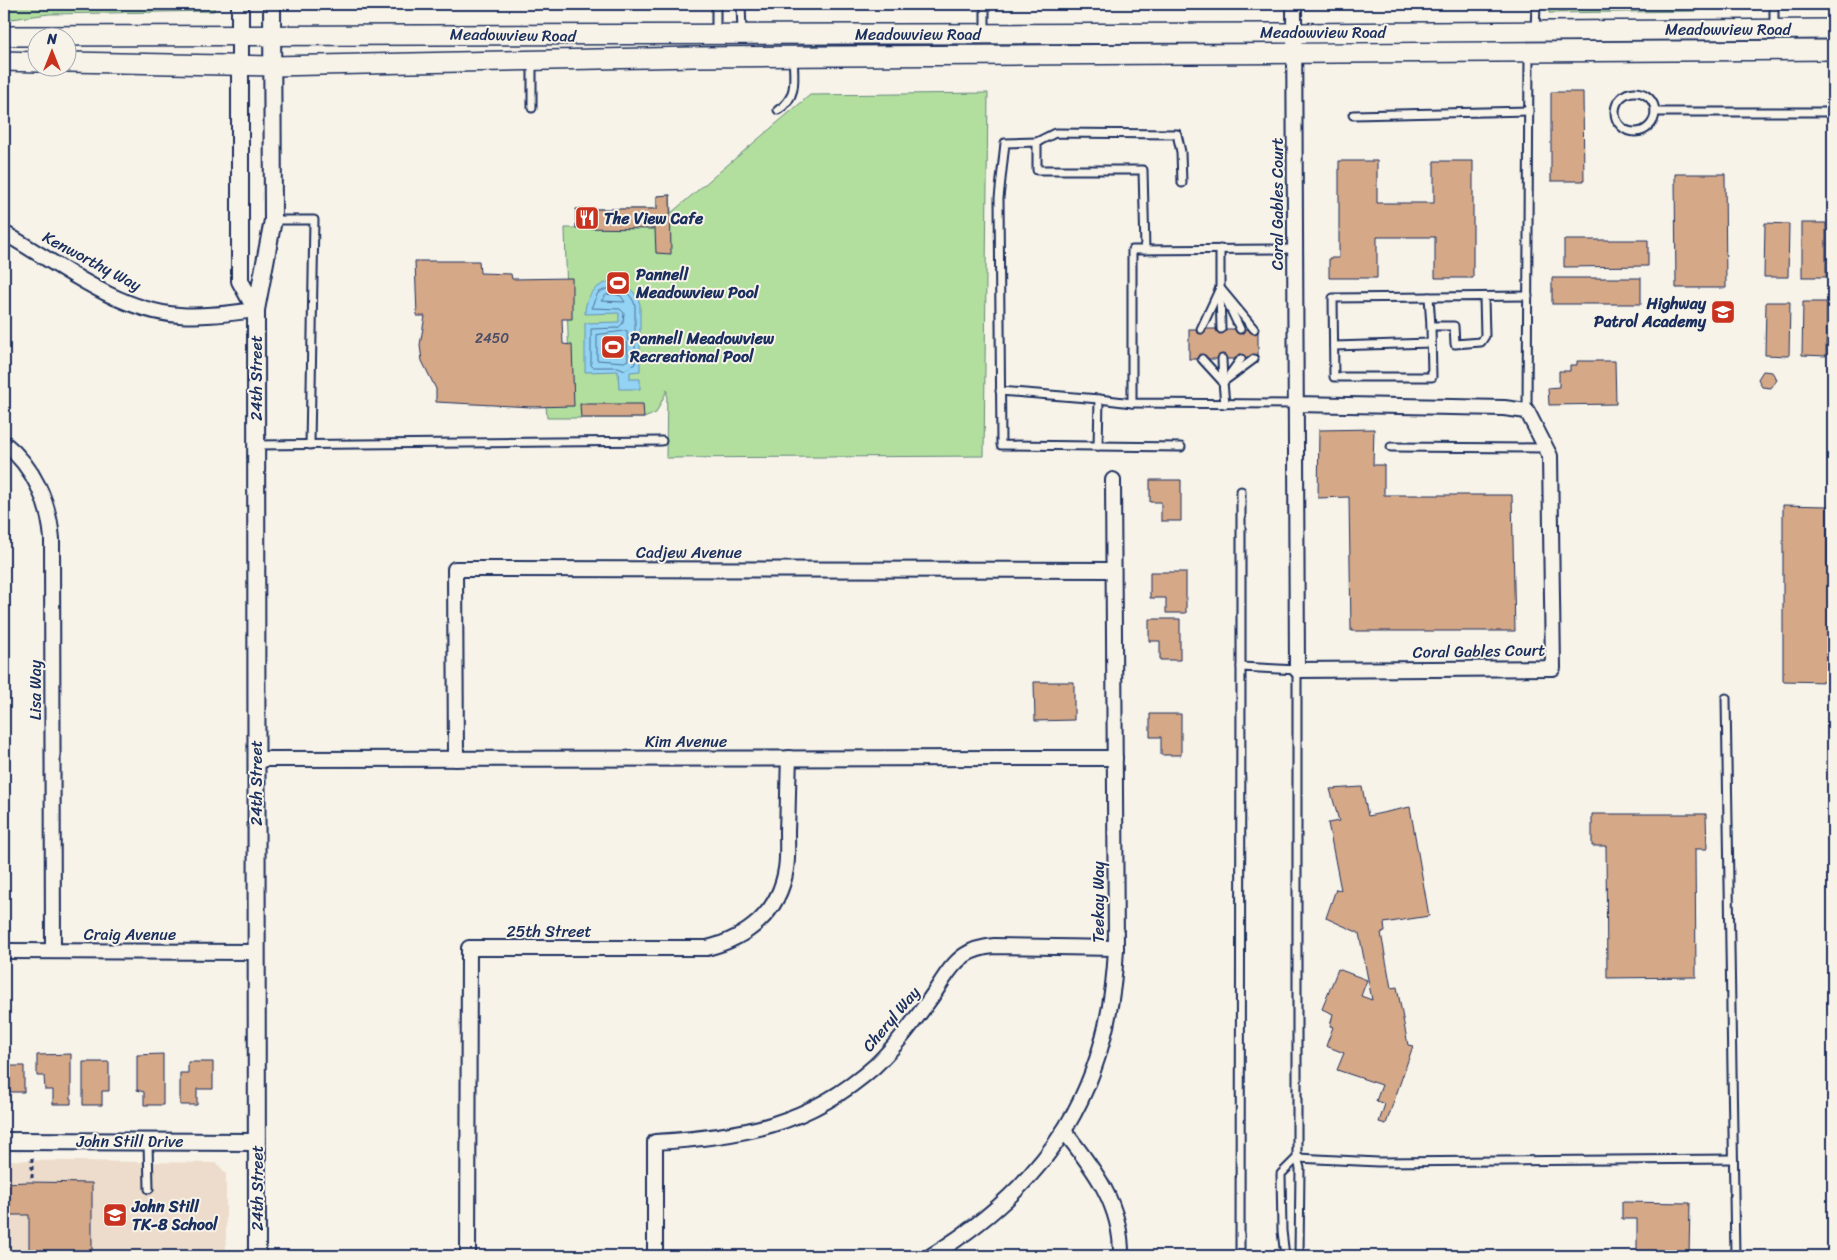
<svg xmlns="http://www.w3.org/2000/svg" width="1837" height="1260" font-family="Sriracha,sans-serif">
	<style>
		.built { fill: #eddccb }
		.green { fill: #b2df9d; stroke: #66877e }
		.water { fill: #93d3f4; stroke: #6391b8 }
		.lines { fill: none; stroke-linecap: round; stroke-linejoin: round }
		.shore { stroke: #4b719a; stroke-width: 1 }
		.building { fill: #d5a887; stroke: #1b2f5e }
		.service-casing { stroke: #1b2f5e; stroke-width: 11 }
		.minor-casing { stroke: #1b2f5e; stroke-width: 18 }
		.tertiary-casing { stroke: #1b2f5e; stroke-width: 20 }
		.secondary-casing { stroke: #1b2f5e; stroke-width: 22 }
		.path { stroke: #1b2f5e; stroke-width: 3; stroke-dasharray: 4 4; stroke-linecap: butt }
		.service { stroke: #f7f3e8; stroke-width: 7 }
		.minor { stroke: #f7f3e8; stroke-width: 14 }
		.tertiary { stroke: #f7f3e8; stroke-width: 16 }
		.secondary { stroke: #f7f3e8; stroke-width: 19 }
		.labels { text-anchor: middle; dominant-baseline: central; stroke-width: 4; stroke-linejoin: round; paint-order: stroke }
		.number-label { font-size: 14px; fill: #4a4d68 }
		.street-label { font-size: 16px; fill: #1b2f5e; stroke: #f7f3e8 }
		.poi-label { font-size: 16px; font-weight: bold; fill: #1b2f5e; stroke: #f7f3e8; text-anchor: start }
	</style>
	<rect width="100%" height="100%" fill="#f7f3e8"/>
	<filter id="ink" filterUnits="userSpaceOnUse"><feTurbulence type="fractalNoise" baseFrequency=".02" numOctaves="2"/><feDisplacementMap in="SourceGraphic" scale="10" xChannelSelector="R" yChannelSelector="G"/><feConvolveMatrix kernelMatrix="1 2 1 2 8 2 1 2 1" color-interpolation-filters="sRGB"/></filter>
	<g filter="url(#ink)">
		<polygon class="built" points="4,1160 217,1163 226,1174 226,1256 4,1256"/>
		<g class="green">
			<polygon points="4,4 214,4 214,11 49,14 4,20"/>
			<polygon points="1549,4 1697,4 1697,11 1549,13"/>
			<polygon points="988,93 984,456 666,458 667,390 656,413 644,418 547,418 546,406 570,404 565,228 576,228 576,209 657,209 657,196 670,195 671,213 810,95"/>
		</g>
		<path class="water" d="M608,282C624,282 635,289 640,304V371L630,372V379H640V389H619L618,371L585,372V323L619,322V313L585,314C585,298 593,287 608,282Z"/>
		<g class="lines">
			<g class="shore">
				<path d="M609,288C622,287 631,293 635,305V364L625,370L618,367H593L591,365V329L618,328L623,323L624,313L620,309L591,308L598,293Z"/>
				<polygon points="614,294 621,296 625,302 601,301 606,295"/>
				<polygon points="627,331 628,360 624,362 597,360 597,335"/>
				<circle cx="613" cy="347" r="8"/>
			</g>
		</g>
		<g class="building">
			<polygon points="1551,92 1583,92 1584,181 1551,181"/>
			<polygon points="1339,161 1377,161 1377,203 1434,203 1434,161 1473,161 1473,278 1435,278 1435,237 1377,237 1377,278 1329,278 1329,258 1339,258"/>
			<polygon points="1675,174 1725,174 1726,288 1676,288"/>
			<polygon points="670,195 671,254 656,253 655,229 576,228 576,209 657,209 657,196"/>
			<polygon points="1765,223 1789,224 1788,277 1764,277"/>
			<rect x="1802" y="223" width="24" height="54"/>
			<polygon points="1564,240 1648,240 1648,266 1564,267"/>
			<polygon points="415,261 479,261 480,273 511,274 512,279 572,278 572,319 562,319 563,344 572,345 574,406 531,407 436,402 436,389 422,361 420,345 425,316 417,316"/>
			<rect x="1552" y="278" width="89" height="26"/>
			<polygon points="1766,302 1790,302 1789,356 1765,355"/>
			<polygon points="1803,302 1827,302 1826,356 1802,355"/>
			<rect x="1189" y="329" width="69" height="30"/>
			<polygon points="1577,361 1615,361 1616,404 1549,405 1548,388 1559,387 1559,371 1570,371 1570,365 1577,365"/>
			<polygon points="1763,371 1772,372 1777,380 1771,388 1762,387 1758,379"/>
			<polygon points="580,404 643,404 644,418 581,418"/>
			<polygon points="1374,429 1373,465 1384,465 1384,495 1512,495 1515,631 1351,631 1349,497 1318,498 1319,430"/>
			<polygon points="1150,480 1181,480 1181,521 1161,521 1161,502 1150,502"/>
			<polygon points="1783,505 1827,506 1827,565 1833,565 1833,619 1829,619 1828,682 1783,681"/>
			<polygon points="1150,572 1186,572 1186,613 1166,613 1166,598 1150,598"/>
			<polygon points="1149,619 1180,619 1180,660 1160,660 1160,641 1149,641"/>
			<polygon points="1034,682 1074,682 1074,720 1035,721"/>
			<polygon points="1150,714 1181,714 1181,755 1161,755 1161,737 1150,737"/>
			<polygon points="1833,774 1833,836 1828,836 1829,775"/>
			<polygon points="1362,787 1368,816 1410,807 1429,916 1384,923 1385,932 1381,933 1391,988 1397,987 1408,1045 1413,1046 1386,1124 1379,1122 1385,1104 1376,1101 1382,1085 1337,1070 1344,1053 1326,1046 1333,1027 1330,1026 1333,1014 1322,1009 1338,969 1367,980 1361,996 1372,1000 1359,933 1326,918 1336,889 1341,890 1328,823 1339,821 1330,789"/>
			<polygon points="1592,814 1706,814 1707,849 1695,849 1696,977 1607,978 1606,846 1592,846"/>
			<polygon points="71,1054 71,1104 53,1104 53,1090 45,1090 44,1076 37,1076 37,1055"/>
			<polygon points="163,1054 163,1105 144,1105 144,1092 137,1090 137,1055"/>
			<polygon points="83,1062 109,1062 109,1091 102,1091 102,1105 83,1105"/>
			<polygon points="188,1062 213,1062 213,1089 197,1089 197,1105 180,1105 180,1073 188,1073"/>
			<polygon points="12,1066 24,1066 24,1092 4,1092 4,1068"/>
			<polygon points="28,1182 92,1183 92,1256 29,1256 29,1215 4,1215 4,1183"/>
			<polygon points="1622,1202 1690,1203 1689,1256 1637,1256 1637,1219 1622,1219"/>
		</g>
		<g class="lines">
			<defs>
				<g id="service">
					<polyline points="716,4 716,33"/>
					<polyline points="741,4 742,32"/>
					<polyline points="985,4 985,33"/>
					<polyline points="1774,4 1774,29"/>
					<polyline points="1535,31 1536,4"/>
					<polyline points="532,61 532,108"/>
					<circle cx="1635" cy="112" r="20"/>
					<path d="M778,110C798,98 794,78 793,57"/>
					<polyline points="1655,112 1833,112"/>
					<polyline points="1353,115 1529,111"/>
					<polyline points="1037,142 1055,133 1177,134 1181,152 1182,183"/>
					<polyline points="274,220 314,220 310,445"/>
					<polyline points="1145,250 1143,170 1037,170 1037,142 1005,143 999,198 1001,445 1181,447"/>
					<polyline points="1220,288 1254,329"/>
					<polyline points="1220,291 1221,329"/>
					<polyline points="1225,297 1240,329"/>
					<polyline points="1429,297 1431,326"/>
					<path d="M1484,297L1485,336L1481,342L1455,344L1454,326H1431L1432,377H1334L1333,298C1398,297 1463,297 1528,296"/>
					<polyline points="1201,329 1220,288 1220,249"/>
					<polyline points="1334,346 1431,343"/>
					<polyline points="1202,359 1223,382 1225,404"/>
					<polyline points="1222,359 1223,382"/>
					<polyline points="1230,374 1241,359"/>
					<polyline points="1223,382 1254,359"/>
					<polyline points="1000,391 1099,399 1098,446"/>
					<polyline points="1099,399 1132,403 1295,404"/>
					<polyline points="1132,403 1132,250 1295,249"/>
					<polyline points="1527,411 1529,53"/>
					<polyline points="256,445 662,441"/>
					<polyline points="1391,447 1546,448"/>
					<polyline points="1241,491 1241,667"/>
					<polyline points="1726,698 1735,1256"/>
					<polyline points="148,1142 149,1189"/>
					<polyline points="1240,1256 1241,667 1297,670 1297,1158 1300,1168 1299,1256"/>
					<polyline points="1285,1256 1282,1231 1281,1174 1297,1158 1378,1162 1733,1159"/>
				</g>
				<g id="minor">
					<polyline points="1294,4 1297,670 1553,668 1550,456 1527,411 1504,408 1295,404"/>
					<path d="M4,233C59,264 115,310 179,315C205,317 230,313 256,310"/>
					<path d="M4,443C34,467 49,502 52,539L53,951"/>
					<polyline points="256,759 1115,758"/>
					<polyline points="456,759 455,569 1113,570"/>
					<polyline points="4,951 256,952"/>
					<path d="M1064,1131C1094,1169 1122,1205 1121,1256"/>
					<path d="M468,1256L469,948H707C747,938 779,913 786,869C788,857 787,844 787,831C788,807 788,782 789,758"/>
					<path d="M655,1256V1142C740,1137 808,1126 875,1066C896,1046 913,1023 930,999C941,984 950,965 965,955C974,949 984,947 994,946L1116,948"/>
					<path d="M931,1256C1051,1182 1110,1088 1116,948L1113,480"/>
				</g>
				<g id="tertiary">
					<polyline points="240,4 240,281 256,310"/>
					<polyline points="4,1141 256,1142"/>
					<polyline points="257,1256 256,310 273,220 272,4"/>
				</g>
				<g id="secondary">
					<polyline points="4,36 1295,33 1833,29"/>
					<polyline points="4,61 38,62"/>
					<polyline points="68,62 273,66 694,57 1833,50"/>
				</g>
			</defs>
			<use href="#service" class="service-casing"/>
			<use href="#minor" class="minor-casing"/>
			<use href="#tertiary" class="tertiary-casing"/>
			<use href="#secondary" class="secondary-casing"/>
			<polyline class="path" points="32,1158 32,1182"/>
			<use href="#service" class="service"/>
			<use href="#minor" class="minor"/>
			<use href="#tertiary" class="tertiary"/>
			<use href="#secondary" class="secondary"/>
		</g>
	</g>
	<defs>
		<symbol id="restaurant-square" viewBox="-11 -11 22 22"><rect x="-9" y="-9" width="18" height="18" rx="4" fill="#c8321e" stroke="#f7f3e8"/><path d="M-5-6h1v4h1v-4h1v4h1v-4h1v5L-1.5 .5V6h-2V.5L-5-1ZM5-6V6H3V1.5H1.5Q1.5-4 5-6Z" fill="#fff"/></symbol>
		<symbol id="stadium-square" viewBox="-11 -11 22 22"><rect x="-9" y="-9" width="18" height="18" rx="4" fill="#c8321e" stroke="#f7f3e8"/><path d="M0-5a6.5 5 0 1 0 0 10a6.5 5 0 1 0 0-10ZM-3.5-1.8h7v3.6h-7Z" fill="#fff"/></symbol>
		<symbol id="university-square" viewBox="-11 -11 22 22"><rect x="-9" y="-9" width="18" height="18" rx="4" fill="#c8321e" stroke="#f7f3e8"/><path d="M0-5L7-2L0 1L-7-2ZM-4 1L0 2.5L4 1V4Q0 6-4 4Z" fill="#fff"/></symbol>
		<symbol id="school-square" viewBox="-11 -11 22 22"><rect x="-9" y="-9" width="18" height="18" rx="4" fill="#c8321e" stroke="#f7f3e8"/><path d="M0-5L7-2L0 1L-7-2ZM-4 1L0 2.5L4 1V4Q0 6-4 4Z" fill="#fff"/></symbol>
	</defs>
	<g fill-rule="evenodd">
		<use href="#restaurant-square" x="573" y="204" width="28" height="28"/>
		<use href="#stadium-square" x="604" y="269" width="28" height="28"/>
		<use href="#university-square" x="1709" y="298" width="28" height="28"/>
		<use href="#stadium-square" x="599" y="333" width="28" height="28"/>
		<use href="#school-square" x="101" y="1201" width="28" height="28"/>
	</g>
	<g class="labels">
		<g class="number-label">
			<text x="492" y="338">2450</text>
		</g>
		<g class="street-label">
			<text x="1728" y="29">Meadowview Road</text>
			<text x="1323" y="32">Meadowview Road</text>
			<text x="918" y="34">Meadowview Road</text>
			<text transform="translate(513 35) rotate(1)">Meadowview Road</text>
			<text transform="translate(1277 204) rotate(-90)">Coral Gables Court</text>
			<text transform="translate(92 261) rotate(28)">Kenworthy Way</text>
			<text transform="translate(256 378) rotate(-90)">24th Street</text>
			<text x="689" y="552">Cadjew Avenue</text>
			<text transform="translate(1479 651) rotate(-1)">Coral Gables Court</text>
			<text transform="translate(35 690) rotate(-90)">Lisa Way</text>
			<text x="686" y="741">Kim Avenue</text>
			<text transform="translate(256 783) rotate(-90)">24th Street</text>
			<text transform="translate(1098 902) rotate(-90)">Teekay Way</text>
			<text x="549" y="931">25th Street</text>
			<text x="130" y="934">Craig Avenue</text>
			<text transform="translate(891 1019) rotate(-50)">Cheryl Way</text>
			<text x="130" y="1141">John Still Drive</text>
			<text transform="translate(257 1188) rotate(-90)">24th Street</text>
		</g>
		<g class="poi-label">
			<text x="604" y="218">The View Cafe</text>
			<text x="636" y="274">Pannell<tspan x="636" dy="18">Meadowview Pool</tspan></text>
			<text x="1706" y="303" text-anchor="end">Highway<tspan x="1706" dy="18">Patrol Academy</tspan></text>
			<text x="630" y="338">Pannell Meadowview<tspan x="630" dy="18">Recreational Pool</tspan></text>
			<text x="132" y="1206">John Still<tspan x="132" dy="18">TK-8 School</tspan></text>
		</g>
	</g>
	<rect width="1837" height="1260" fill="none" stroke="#f7f3e8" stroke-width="20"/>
	<rect x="10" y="10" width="1817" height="1240" fill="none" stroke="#1b2f5e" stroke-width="2" filter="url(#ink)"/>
	<g transform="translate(52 52)"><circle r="24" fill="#f7f3e8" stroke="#9fa5b1"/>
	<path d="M0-4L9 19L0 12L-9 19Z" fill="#c8321e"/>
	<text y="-8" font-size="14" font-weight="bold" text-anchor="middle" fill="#1b2f5e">N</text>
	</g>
</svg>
